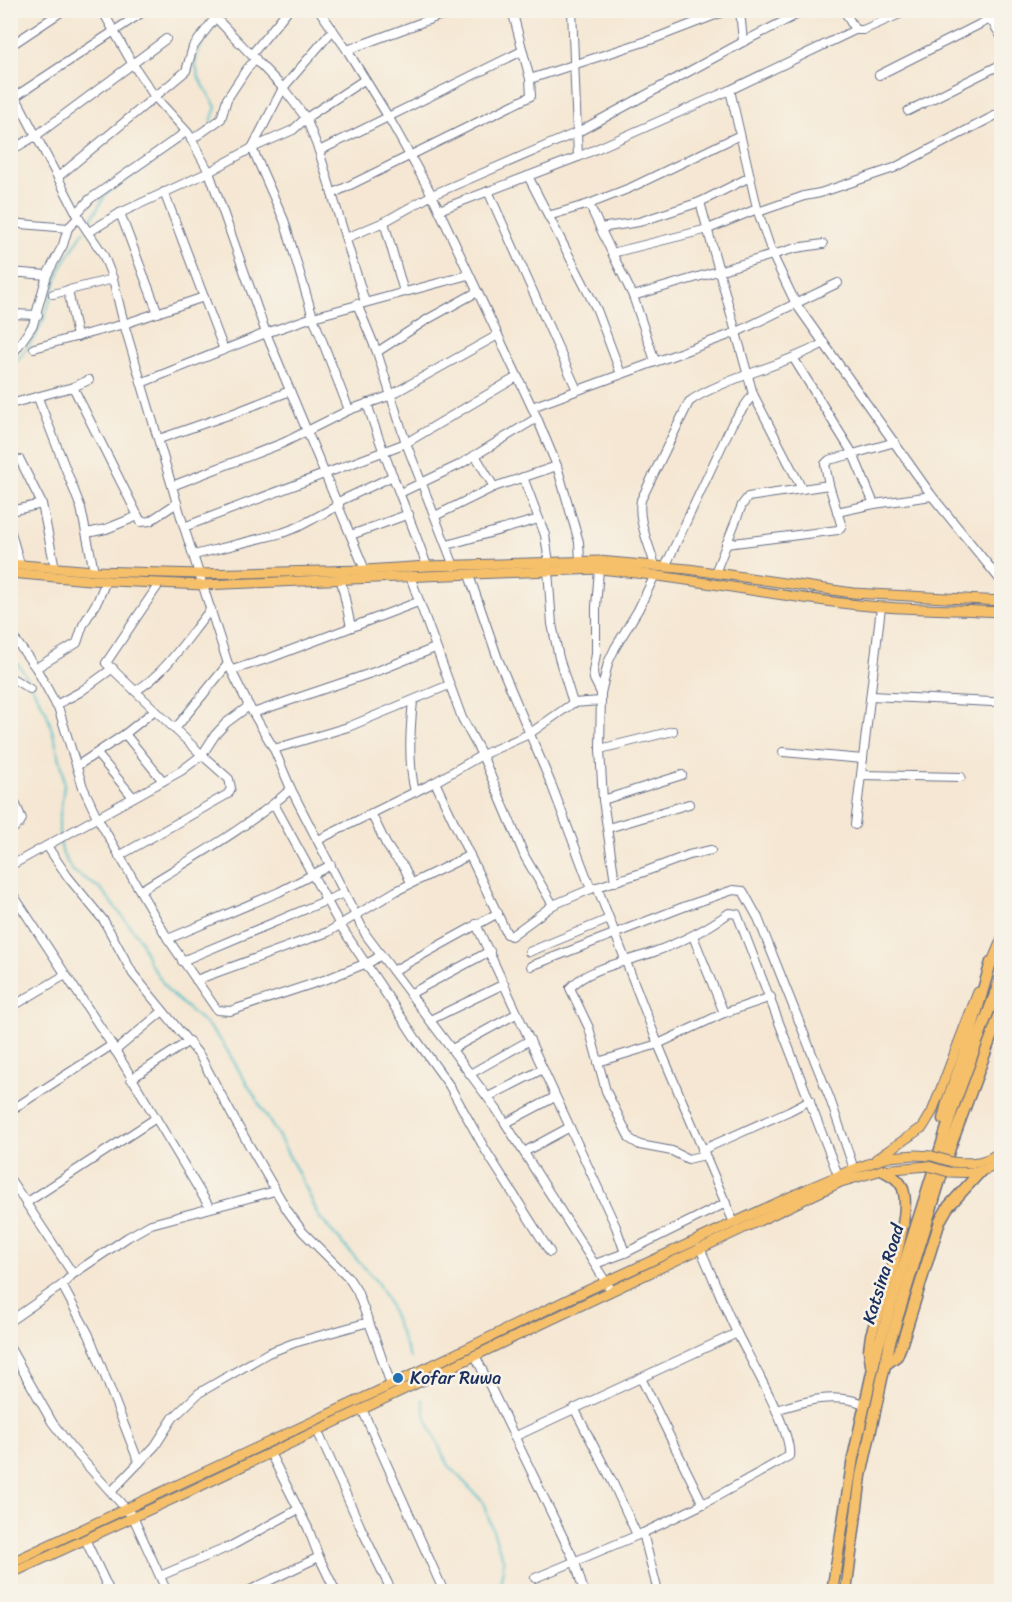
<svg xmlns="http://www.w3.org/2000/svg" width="1012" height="1602" font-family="Sriracha,sans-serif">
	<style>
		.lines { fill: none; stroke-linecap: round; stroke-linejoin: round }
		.stream { stroke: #52bfc9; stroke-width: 2 }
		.minor-casing { stroke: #676f87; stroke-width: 10 }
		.major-casing { stroke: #676f87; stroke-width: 11 }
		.highway-casing { stroke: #676f87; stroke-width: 13 }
		.minor { stroke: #fff; stroke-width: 8 }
		.major { stroke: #f6c06b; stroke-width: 9 }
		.highway { stroke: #f6c06b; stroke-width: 10 }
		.major-bridge-casing { stroke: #676f87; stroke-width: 11; stroke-linecap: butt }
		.major-bridge { stroke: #f6c06b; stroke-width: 9 }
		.poi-dot { fill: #1f6fb2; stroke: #f7f3e8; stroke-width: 2 }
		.labels { text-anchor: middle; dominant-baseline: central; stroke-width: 5; stroke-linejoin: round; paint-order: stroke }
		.street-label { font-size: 18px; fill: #1b2f5e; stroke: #f7f3e8 }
		.poi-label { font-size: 18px; fill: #1b2f5e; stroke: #f7f3e8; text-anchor: start }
	</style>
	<rect width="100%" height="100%" fill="#f7f3e8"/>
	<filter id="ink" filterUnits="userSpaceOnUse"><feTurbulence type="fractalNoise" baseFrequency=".0167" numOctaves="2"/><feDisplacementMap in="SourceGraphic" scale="12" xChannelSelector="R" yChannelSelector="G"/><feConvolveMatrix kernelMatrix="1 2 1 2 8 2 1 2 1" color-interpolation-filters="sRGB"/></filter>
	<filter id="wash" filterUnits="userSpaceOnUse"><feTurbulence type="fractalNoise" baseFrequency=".008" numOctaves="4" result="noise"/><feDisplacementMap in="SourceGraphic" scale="24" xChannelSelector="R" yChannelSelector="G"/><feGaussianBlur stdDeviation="1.35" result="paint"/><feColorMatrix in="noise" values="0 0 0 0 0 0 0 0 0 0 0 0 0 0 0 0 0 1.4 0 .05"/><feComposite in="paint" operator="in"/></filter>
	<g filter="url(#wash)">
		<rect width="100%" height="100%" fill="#f5e7d3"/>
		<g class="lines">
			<g class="stream">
				<polyline points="221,19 229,10"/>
				<polyline points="211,122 216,107 199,78 195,63 204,38 217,24"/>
				<polyline points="87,226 106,194 187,139"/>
				<polyline points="10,370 35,337 45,316 61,267 84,231"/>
				<polyline points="10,654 23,671 46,711 55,740 63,771 64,786 59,822 59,837 63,855 73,871 101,889 140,939 149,962 169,992 209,1027 222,1042 279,1137 307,1190 319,1217 377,1282 389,1304 410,1358"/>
				<polyline points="422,1399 426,1418 443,1455 450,1467 483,1502 504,1562 500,1586 502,1592"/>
			</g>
		</g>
	</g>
	<g filter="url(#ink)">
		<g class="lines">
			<defs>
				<g id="minor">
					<polyline points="102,10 132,63 155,97 188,133 209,172 266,333 365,570"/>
					<polyline points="211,10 215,17 283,88 306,118 319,151 365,302"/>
					<polyline points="319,10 347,50 389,118 432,195 537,418 557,466 579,542 580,561"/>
					<polyline points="572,10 578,157"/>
					<polyline points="740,10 743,42"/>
					<polyline points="844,10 855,30"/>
					<polyline points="985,10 1002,38"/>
					<polyline points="10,46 64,10"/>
					<polyline points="347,50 455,10"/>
					<polyline points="252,54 288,10"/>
					<polyline points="879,75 1002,13"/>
					<polyline points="530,79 653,39 728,10"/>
					<polyline points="10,86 80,220 103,254 113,279 124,324 184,527 228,664 249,706 274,749 291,789 366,935 497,1110 609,1287"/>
					<polyline points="730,90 758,212 773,256 796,304 932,496 1002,582"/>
					<polyline points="10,100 146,10"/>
					<polyline points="908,111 1002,64"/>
					<polyline points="191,140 221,119 227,99 246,70 256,59"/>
					<polyline points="252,148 284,220 313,317 349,410"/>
					<polyline points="252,148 283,88 333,30"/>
					<polyline points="10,151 37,135 166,39"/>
					<polyline points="319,151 522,51"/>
					<polyline points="528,176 597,310 621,374"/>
					<polyline points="58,177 186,71 193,47 221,10"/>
					<polyline points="488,191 577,390"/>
					<polyline points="164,192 224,350"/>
					<polyline points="332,194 531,96 530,79 512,10"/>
					<polyline points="700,202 753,394 802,489"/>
					<polyline points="589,204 612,253 708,229 757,209"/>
					<polyline points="439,210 578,157 730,90 855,30 863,30 909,10"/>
					<polyline points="758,212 804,196 820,193 894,168 1002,112"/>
					<polyline points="77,213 90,199 186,132"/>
					<polyline points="120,213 158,313"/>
					<polyline points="548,216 589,204 630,188 740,135"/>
					<polyline points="384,222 404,292"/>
					<polyline points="10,223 68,228 79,217"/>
					<polyline points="600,228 639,222 700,202 750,177"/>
					<polyline points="89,232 120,213 209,172 252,148 293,130 306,118 364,80"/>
					<polyline points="346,238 384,222 432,195 578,132 743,42 806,10"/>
					<polyline points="612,253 633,296 655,361"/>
					<polyline points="10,272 47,275"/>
					<polyline points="68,290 77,337"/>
					<polyline points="53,294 113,279"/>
					<polyline points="633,296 796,248 823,244"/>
					<polyline points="357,304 377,352 406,443 454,566"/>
					<polyline points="10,314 38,315"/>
					<polyline points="34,348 124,324 204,297"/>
					<polyline points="377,352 428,319 477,292"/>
					<polyline points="10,358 33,325 47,275 63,245 68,228"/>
					<polyline points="794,359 853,454 895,442"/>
					<polyline points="141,383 266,333 313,317 468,275"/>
					<polyline points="73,387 141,522 150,521 177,503"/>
					<polyline points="38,398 81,508 94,571"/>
					<path d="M367,403C384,459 408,512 427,566"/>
					<polyline points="10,404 73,387 89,380"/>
					<polyline points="532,407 737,332 838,283"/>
					<polyline points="159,439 237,412 290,391"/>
					<polyline points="475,455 494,487"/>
					<polyline points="20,460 42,504 55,568"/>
					<polyline points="523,477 545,535 549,563"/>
					<polyline points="172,486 283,443 349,410 389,396 498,335"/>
					<polyline points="400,493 459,465 537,418"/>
					<polyline points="338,502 393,476"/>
					<polyline points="10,511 42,504"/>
					<polyline points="837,512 874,504 932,496"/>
					<polyline points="435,516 494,487 557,466"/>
					<polyline points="184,527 406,443 517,377"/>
					<polyline points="10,529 20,564"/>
					<polyline points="87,533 106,529 138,516"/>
					<polyline points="351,535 409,514"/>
					<polyline points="726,544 838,530 841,527 841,524 829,485 825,464 829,460 853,454 874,504"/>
					<polyline points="447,545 539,519"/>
					<polyline points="194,555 282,533 298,527 339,505"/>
					<path d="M655,566C650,546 637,521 641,500L689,402C699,394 711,389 723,384C756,370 792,361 824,343"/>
					<polyline points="665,567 732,424 753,394"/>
					<polyline points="599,569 596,607 596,654 593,671 594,679 601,693"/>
					<polyline points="548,570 552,624 559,658 573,703"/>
					<polyline points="715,573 742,505 748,497 829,485"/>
					<polyline points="469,575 498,659 552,786 591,889"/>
					<polyline points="410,576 462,718 482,755 525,857 553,905"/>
					<polyline points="341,580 351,627"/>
					<polyline points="10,633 36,668 59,710 83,787 97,817 168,939 217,1010 230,1011 327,979 372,961 381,955"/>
					<polyline points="36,668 77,643 83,625 98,600 106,581"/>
					<polyline points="232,670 270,658 418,602"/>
					<polyline points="10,677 30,689"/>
					<path d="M135,691C164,676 189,635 211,609"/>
					<polyline points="871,696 992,702"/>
					<path d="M413,701C410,731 408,762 415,792"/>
					<polyline points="56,705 80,692 113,668"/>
					<polyline points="253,713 380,670 435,648"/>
					<polyline points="175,729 228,664"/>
					<polyline points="125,734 163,781"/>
					<polyline points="274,749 348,727 449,685"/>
					<polyline points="600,749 673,731"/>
					<polyline points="783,752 863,759"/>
					<polyline points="97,754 133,797"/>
					<polyline points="77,766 125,734 155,710"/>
					<polyline points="861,775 961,777"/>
					<polyline points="435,782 507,934 511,936 553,905 591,889 641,873 689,855 711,850"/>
					<polyline points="10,791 22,819 19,824 10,831"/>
					<polyline points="603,800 682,775"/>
					<polyline points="274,804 340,925 416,1039 449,1085 486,1151 550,1252"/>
					<polyline points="371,813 386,844 394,856 404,867 411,883"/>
					<polyline points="855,825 881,607"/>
					<polyline points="608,828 689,804"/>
					<polyline points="318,840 435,782 482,755 529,734 573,703 601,701"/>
					<polyline points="47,846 68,877 104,921 133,974 200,1056 238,1126 287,1210 303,1232 348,1277 357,1291 376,1341 391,1385"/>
					<polyline points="119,856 228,794 231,788 229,779 202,755 106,663 159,584"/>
					<polyline points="10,866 181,771 202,755 215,735 226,723 249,706"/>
					<polyline points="615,882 603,800 600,749 601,693 608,663 615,648 638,610 655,575"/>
					<polyline points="597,887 658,1044 734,1223"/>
					<polyline points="10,890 112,1045 210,1208"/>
					<path d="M141,890C192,858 246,829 291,789"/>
					<polyline points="476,924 616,1227 625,1253"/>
					<polyline points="693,936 724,1013"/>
					<polyline points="168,939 279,892 331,865"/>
					<polyline points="529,952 609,919"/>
					<polyline points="182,961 344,893"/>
					<polyline points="531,966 686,906 733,890 743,891 758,918 830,1099 854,1169"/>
					<polyline points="393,971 498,913"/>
					<polyline points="196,980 328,932 396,891 470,855"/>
					<polyline points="410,994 490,951"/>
					<polyline points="10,1008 65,975"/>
					<polyline points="430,1020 504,984"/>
					<polyline points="452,1049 516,1014"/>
					<polyline points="115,1051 163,1011"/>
					<polyline points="598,1062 658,1044 724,1013 771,997"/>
					<polyline points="470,1074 530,1040"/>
					<polyline points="131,1079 189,1041"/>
					<polyline points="488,1097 543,1069"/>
					<polyline points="10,1111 112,1045"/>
					<polyline points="506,1123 555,1097"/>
					<polyline points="702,1150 789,1111 810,1100"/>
					<polyline points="524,1152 570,1127"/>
					<path d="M705,1155L688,1159L672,1151L640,1145L630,1139L606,1091L589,1028L570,988C587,968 630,961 654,952C681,942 706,930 729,913L737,914L838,1175"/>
					<polyline points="10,1179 73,1274"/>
					<polyline points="26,1203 156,1118"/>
					<polyline points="595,1264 625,1253 726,1203"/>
					<polyline points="62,1285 89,1335 139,1463"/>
					<polyline points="10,1321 62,1285 73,1274 128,1237 151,1224 275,1191"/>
					<polyline points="10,1348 52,1422 71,1447 133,1517 167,1592"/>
					<polyline points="475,1355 575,1562 584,1592"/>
					<polyline points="641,1378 703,1504"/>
					<polyline points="574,1408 612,1481 637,1535"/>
					<polyline points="362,1409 444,1592"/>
					<path d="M776,1410C805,1401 834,1392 864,1404"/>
					<polyline points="317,1430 361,1528 392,1592"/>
					<polyline points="514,1437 737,1333"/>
					<polyline points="270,1453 308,1528 319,1557 336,1592"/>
					<polyline points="111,1492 155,1446 173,1418 199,1393 268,1353 294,1343 369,1322"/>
					<polyline points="1002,1515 1002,1535"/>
					<polyline points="643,1533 658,1592"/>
					<polyline points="85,1539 110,1592"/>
					<polyline points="160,1576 231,1546 297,1510"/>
					<path d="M535,1578L643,1533L703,1504L789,1456C793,1432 749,1358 737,1333C724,1306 713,1277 700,1248"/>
					<polyline points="246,1592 319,1557"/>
				</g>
				<g id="major">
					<polyline points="10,564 94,571 200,574 365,570 427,566 599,561 688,569 853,593 1002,601"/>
					<path d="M10,573L89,580L203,585L599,569C687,577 772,596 859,605C907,610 954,609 1002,612"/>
					<polyline points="989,969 1002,938"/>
					<polyline points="876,1159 923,1127 932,1112 978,992"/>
					<path d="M952,1162C972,1164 986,1164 1002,1150"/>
					<path d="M949,1172C969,1173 986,1174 1002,1160"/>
					<polyline points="10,1563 391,1385 571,1298 807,1189 854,1169 888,1157 916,1155 932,1156"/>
					<polyline points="10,1574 190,1491 841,1182 882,1170 928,1166"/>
				</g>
				<g id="highway">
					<polyline points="943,1119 948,1099 965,1052 991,962"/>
					<path d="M871,1365L869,1350L871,1335C881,1302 913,1219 903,1189C900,1179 890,1175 882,1170"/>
					<polyline points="885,1365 897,1356 901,1346 940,1221 948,1207 981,1171"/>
					<polyline points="832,1592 853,1458 877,1350 954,1105 1002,975"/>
					<polyline points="846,1592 861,1476 890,1342 950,1148 1002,1008"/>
				</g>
			</defs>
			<use href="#minor" class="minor-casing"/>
			<use href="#major" class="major-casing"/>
			<use href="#highway" class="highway-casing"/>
			<use href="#minor" class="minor"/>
			<use href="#major" class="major"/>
			<use href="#highway" class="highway"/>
			<defs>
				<g id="major-bridge">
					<polyline points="932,1156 952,1162"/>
					<polyline points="928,1166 949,1172"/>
				</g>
			</defs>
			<use href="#major-bridge" class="major-bridge-casing"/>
			<use href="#major-bridge" class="major-bridge"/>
		</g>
	</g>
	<circle class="poi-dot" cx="398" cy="1378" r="6"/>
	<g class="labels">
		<g class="street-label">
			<text transform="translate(883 1274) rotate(-73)">Katsina Road</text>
		</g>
		<g class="poi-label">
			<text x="410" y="1378">Kofar Ruwa</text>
		</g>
	</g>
	<rect width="1012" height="1602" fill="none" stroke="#f7f3e8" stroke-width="36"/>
</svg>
